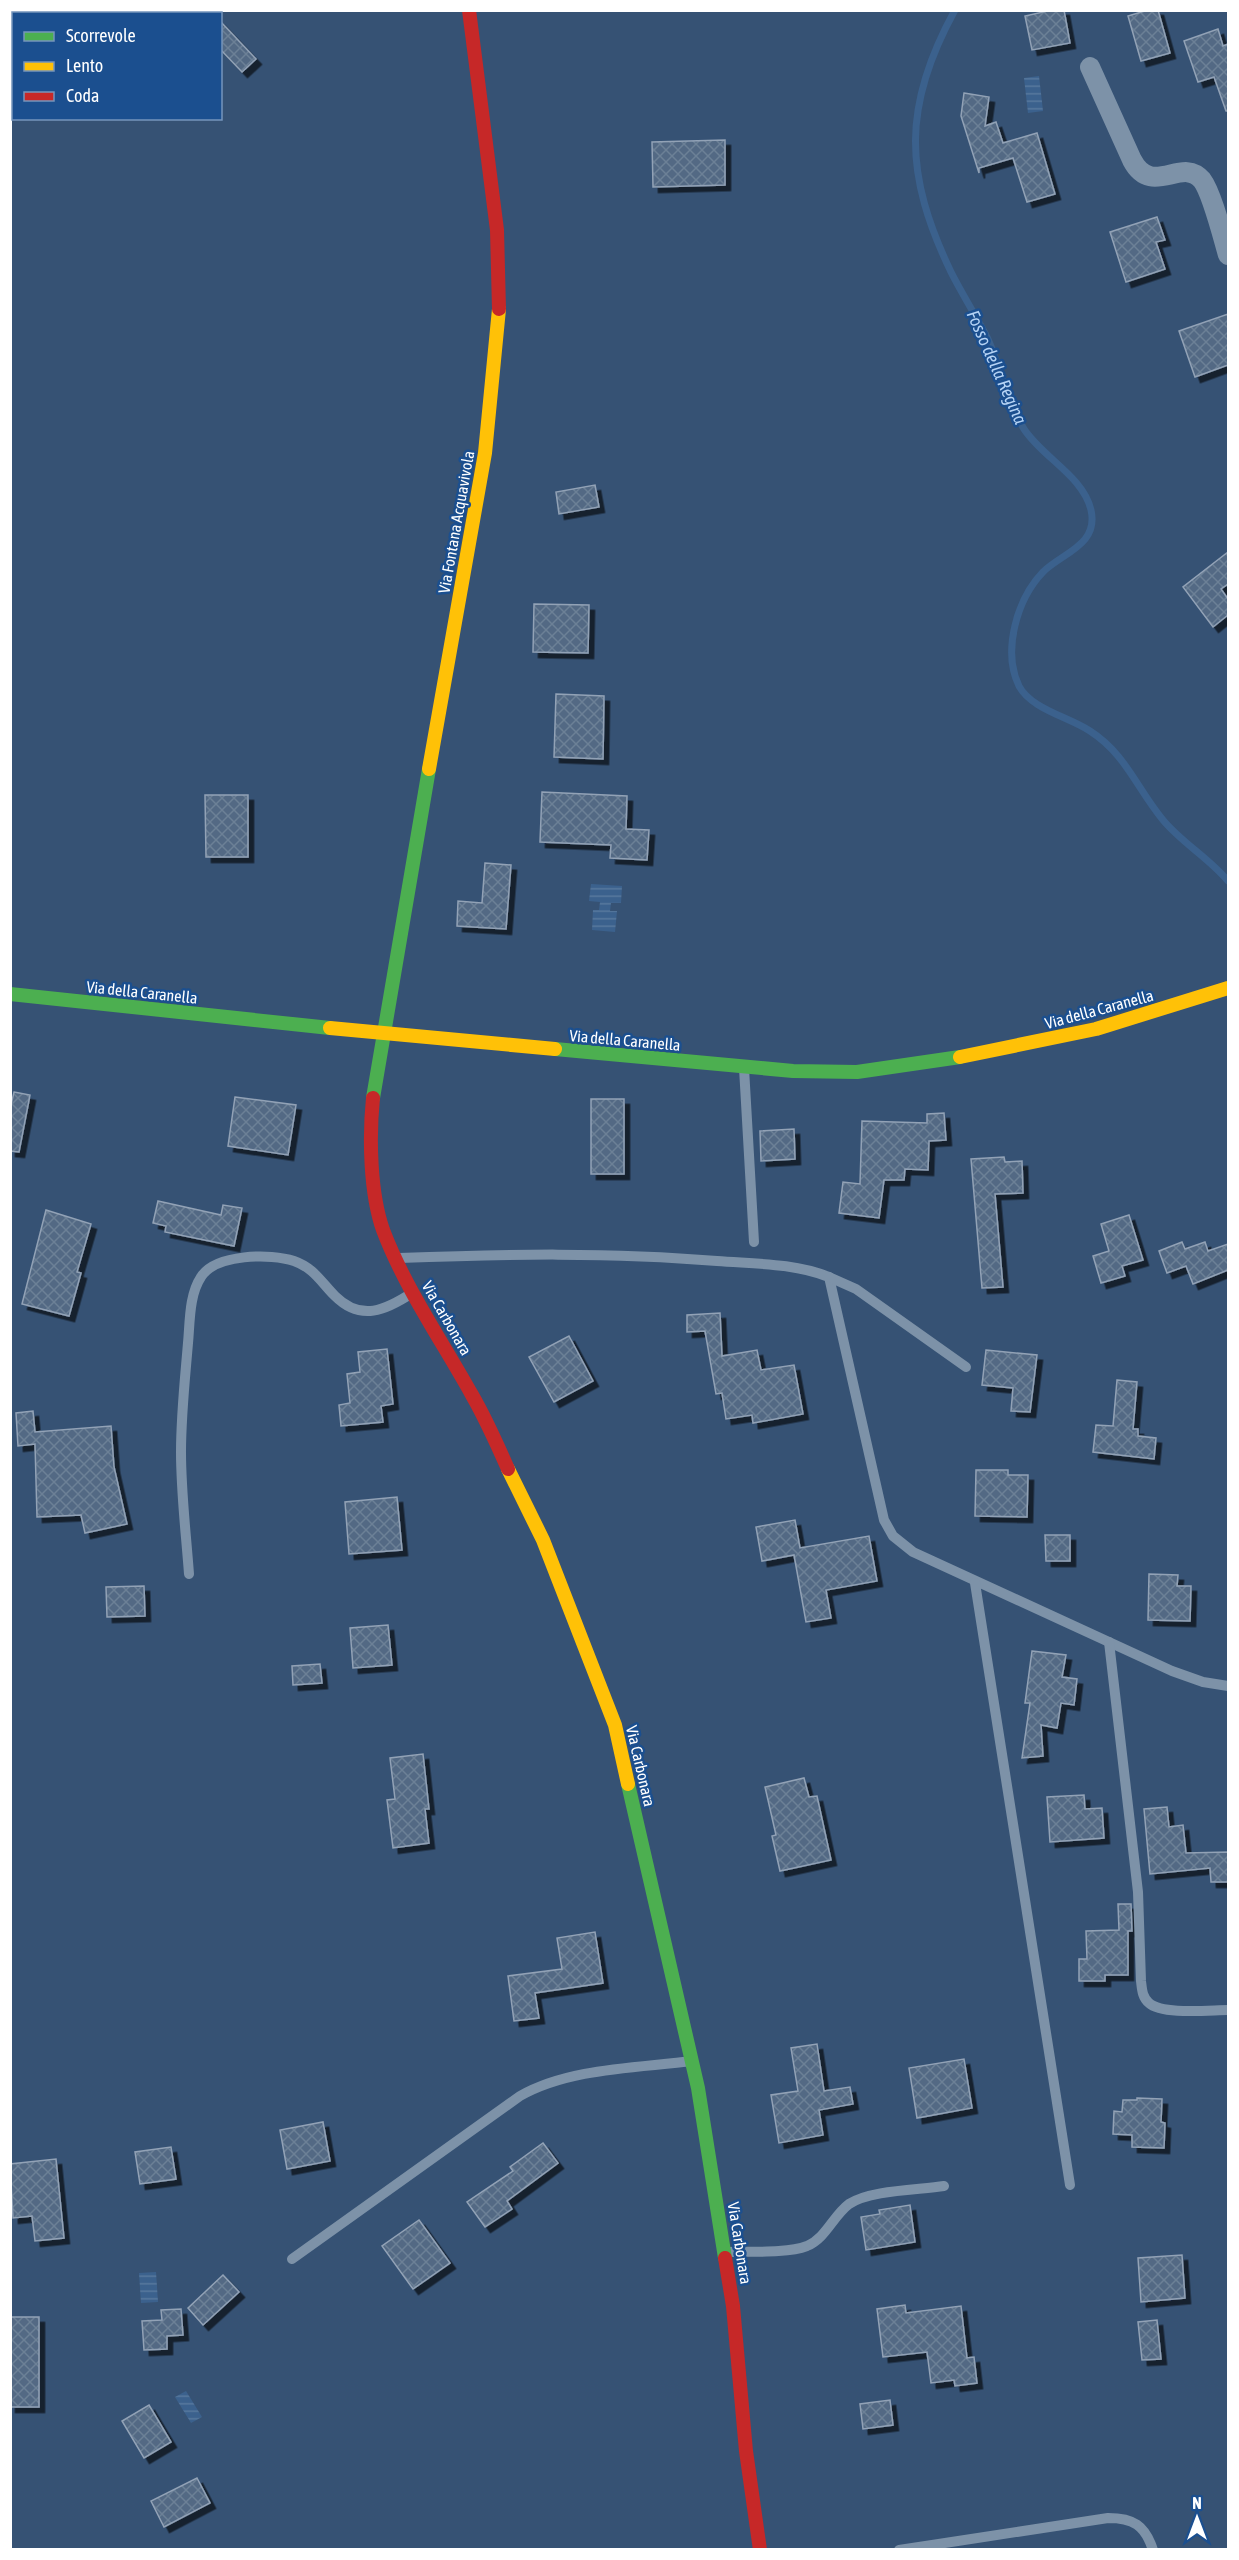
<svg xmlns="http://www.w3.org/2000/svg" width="1239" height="2560" font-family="'Asap Condensed',sans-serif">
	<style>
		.water { fill: url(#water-rules) }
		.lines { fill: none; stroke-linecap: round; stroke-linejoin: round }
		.stream { stroke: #3b618d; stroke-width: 7 }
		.building { fill: url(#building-cross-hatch); stroke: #92a2b6; stroke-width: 1.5; filter: url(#shadow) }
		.lane { stroke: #7d92a8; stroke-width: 10 }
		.street { stroke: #7d92a8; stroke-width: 20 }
		.fast { stroke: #4caf50; stroke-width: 14 }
		.slow { stroke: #ffc107; stroke-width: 14 }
		.jam { stroke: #c62828; stroke-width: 14 }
		.labels { text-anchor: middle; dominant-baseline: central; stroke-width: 5; stroke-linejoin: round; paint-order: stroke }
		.street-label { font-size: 16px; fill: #fff; stroke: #1b4f8f }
		.water-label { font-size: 18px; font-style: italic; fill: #b5d3f5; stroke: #1b4f8f }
	</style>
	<defs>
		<pattern id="water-rules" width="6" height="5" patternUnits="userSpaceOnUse" patternTransform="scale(1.5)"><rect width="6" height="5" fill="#3b618d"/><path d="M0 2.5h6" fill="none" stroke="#58799e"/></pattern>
		<pattern id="building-cross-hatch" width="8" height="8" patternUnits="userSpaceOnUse" patternTransform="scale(1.5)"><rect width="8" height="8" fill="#526984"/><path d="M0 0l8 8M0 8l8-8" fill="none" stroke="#6c8096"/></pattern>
		<filter id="shadow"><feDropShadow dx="5.5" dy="5.5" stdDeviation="0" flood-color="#0009"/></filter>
	</defs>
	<rect width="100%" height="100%" fill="#365274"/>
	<g class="water">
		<polygon points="1039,76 1043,111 1028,113 1024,78"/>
		<polygon points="591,884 622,886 621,903 611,903 610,911 617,911 615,932 592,930 593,910 599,910 600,902 589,901"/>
		<polygon points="156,2272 158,2302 141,2303 139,2273"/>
		<polygon points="186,2391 202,2417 191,2423 175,2397"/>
	</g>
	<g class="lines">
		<path class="stream" d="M955,10C902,106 904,174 951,272C962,294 975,314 987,337C1001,367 1006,401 1024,429C1042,457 1083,476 1091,510C1099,545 1062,553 1043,572C1017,599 1002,651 1019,686C1031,709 1069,717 1090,731C1126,754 1137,789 1163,820C1182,843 1209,858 1228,881"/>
	</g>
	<g class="building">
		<polygon points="1052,10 1064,10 1070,43 1032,50 1025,16"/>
		<polygon points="1148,10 1158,10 1170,53 1141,61 1128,16"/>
		<polygon points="220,21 256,59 242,72 220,49"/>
		<polygon points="1218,29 1223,46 1228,44 1228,111 1226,111 1214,77 1198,82 1184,41"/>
		<polygon points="964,93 989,97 985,126 996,122 1003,143 1037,133 1055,194 1027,202 1013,158 979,168 979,173 961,116"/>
		<polygon points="725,140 725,185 653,187 652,142"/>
		<polygon points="1157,217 1165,240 1156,242 1165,269 1126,282 1110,232"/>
		<polygon points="1228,314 1228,365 1195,377 1179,331"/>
		<polygon points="595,485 599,507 559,514 556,492"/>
		<polygon points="1228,552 1228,584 1221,589 1228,599 1228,615 1213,627 1183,587"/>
		<polygon points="534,604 589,605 588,653 533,652"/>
		<polygon points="556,694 604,696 603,759 554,757"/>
		<polygon points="542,792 627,796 626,829 649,830 647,860 610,858 611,845 540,842"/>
		<polygon points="205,795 248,795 248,857 206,857"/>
		<polygon points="485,863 511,865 506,929 457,926 458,901 482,903"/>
		<polygon points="14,1092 30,1095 19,1152 10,1151 10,1109"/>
		<polygon points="235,1097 296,1105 288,1155 228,1146"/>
		<rect x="591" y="1099" width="33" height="75"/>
		<polygon points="944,1113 946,1140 929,1141 928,1170 905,1169 904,1180 884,1180 879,1218 839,1213 843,1182 860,1184 862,1121 927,1123 927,1114"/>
		<polygon points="794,1129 795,1159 761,1161 760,1131"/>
		<polygon points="1004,1157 1005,1162 1022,1161 1023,1193 995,1194 1003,1287 982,1288 971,1159"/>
		<polygon points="158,1201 221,1215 223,1205 242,1208 234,1246 165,1232 166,1226 153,1223"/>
		<polygon points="46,1210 91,1224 77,1272 81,1273 69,1316 22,1304"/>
		<polygon points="1129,1215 1143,1260 1122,1266 1125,1276 1101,1283 1093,1256 1109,1251 1101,1224"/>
		<polygon points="1182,1242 1185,1249 1205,1242 1208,1251 1228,1244 1228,1270 1193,1284 1186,1266 1167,1273 1159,1251"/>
		<polygon points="720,1313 722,1356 757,1350 761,1370 794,1365 803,1414 753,1423 752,1415 726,1419 722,1393 716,1394 705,1331 687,1332 687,1315"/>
		<polygon points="569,1336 593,1381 554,1402 529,1357"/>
		<polygon points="387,1349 393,1404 381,1406 383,1422 341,1426 339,1405 350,1403 347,1374 360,1372 358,1352"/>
		<polygon points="986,1350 1037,1355 1030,1412 1011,1411 1013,1388 982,1385"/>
		<polygon points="1117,1380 1137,1382 1133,1429 1138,1429 1138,1436 1156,1438 1154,1459 1093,1452 1096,1425 1113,1426"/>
		<polygon points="33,1411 35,1432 111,1426 114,1467 127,1524 85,1533 81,1515 37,1517 35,1444 18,1446 16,1413"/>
		<polygon points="976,1470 1008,1470 1008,1475 1028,1475 1027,1517 975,1516"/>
		<polygon points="397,1497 402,1550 349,1554 345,1502"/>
		<polygon points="795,1520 800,1548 869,1536 877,1581 826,1590 831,1618 806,1622 794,1555 762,1561 756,1527"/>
		<polygon points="1045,1535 1070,1535 1070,1561 1046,1561"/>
		<polygon points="1149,1574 1178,1575 1177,1586 1191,1586 1190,1621 1148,1620"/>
		<polygon points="144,1586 145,1616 107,1617 106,1587"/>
		<polygon points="388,1625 392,1665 353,1668 350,1628"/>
		<polygon points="1032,1651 1066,1655 1062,1677 1077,1679 1074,1705 1061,1703 1057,1728 1041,1725 1043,1756 1022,1758 1030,1703 1025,1703"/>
		<polygon points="320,1664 322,1683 293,1685 292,1666"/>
		<polygon points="423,1754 429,1809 425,1809 429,1843 393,1848 387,1800 395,1799 390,1758"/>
		<polygon points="804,1778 809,1797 817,1796 831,1860 780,1871 772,1836 776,1835 765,1787"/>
		<polygon points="1084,1795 1085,1809 1102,1808 1104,1838 1050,1842 1047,1797"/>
		<polygon points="1167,1807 1169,1827 1183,1825 1186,1853 1228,1852 1228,1882 1211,1882 1210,1868 1150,1874 1144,1809"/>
		<polygon points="1118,1904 1131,1904 1132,1931 1128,1931 1128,1975 1105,1975 1105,1981 1079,1981 1079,1959 1087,1959 1086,1931 1119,1930"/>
		<polygon points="595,1932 603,1983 535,1993 539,2018 514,2021 508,1976 562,1969 557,1938"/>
		<polygon points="817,2044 824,2091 850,2087 853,2104 819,2110 823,2135 779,2143 771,2095 798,2091 791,2048"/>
		<polygon points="964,2059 972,2108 917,2118 909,2068"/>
		<polygon points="1137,2098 1162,2099 1161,2122 1165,2123 1164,2148 1132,2147 1132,2135 1113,2134 1114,2111 1122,2112 1123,2100 1137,2100"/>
		<polygon points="323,2122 330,2161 287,2169 280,2130"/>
		<polygon points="543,2143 558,2163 507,2201 512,2209 485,2227 467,2202 513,2171 510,2167"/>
		<polygon points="171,2147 176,2179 140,2184 135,2152"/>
		<polygon points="56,2159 64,2238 35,2241 32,2216 13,2218 10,2164"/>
		<polygon points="910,2205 915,2242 866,2250 861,2217 880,2214 879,2210"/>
		<polygon points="419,2220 450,2263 413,2289 382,2246"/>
		<polygon points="1182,2255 1185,2298 1141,2302 1138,2258"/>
		<polygon points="223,2275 239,2292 203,2325 188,2308"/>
		<polygon points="905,2305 906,2313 961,2306 967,2358 974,2357 977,2383 955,2386 954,2380 931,2383 927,2352 883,2357 877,2309"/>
		<polygon points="181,2309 183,2335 167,2336 167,2349 144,2350 142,2321 162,2320 161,2310"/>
		<rect x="10" y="2317" width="29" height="90"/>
		<polygon points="1157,2320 1161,2359 1142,2360 1138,2322"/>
		<polygon points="890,2400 893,2425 863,2429 860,2404"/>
		<polygon points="149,2405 171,2442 144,2458 122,2421"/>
		<polygon points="197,2478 210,2503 164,2527 151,2501"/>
	</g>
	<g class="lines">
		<g class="lane">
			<polyline points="744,1068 754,1242"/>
			<path d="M399,1258C505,1254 611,1252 717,1261C755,1264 794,1263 829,1277L884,1520L893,1536L913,1552L1172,1671L1203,1682L1228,1686"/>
			<polyline points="829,1277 856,1289 966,1367"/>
			<path d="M189,1574C186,1533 181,1493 181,1452C181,1415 185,1379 188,1343C190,1322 189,1295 201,1277C215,1254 271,1253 294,1261C314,1268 321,1282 335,1296C361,1322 386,1310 412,1293"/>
			<polyline points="975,1583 1070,2185"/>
			<path d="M1109,1642L1138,1892L1141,1981C1142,1989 1142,1997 1149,2003C1162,2015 1210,2010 1228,2010"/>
			<path d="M725,2252C748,2251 786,2254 807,2246C826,2238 833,2216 849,2204C870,2190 918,2190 944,2186"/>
			<path d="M292,2259L520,2096C569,2068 637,2068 692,2061"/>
			<path d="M899,2550L1108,2518C1133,2518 1145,2525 1153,2550"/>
		</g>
		<path class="street" d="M1090,67L1132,160C1152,198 1182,156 1202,180C1212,193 1223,238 1228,255"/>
		<g class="fast">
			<polyline points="10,994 330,1028"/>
			<polyline points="555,1049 793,1071 857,1072 960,1057"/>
			<polyline points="373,1098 429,769"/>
			<polyline points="628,1784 698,2088 725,2258"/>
		</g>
		<g class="slow">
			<polyline points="429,769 485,453 499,309"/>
			<polyline points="330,1028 555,1049"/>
			<polyline points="960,1057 1096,1029 1228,988"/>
			<polyline points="508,1469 543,1540 615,1725 628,1784"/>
		</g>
		<g class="jam">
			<polyline points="469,10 497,230 499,309"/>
			<path d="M373,1098C369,1137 370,1193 383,1230C405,1288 442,1341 472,1395C486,1419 497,1444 508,1469"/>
			<polyline points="725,2258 733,2306 746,2451 760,2550"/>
		</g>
	</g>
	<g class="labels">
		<g class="street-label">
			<text transform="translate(456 522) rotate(-80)">Via Fontana Acquavivola</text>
			<text transform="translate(142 992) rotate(6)">Via della Caranella</text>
			<text transform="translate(1099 1009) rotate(-15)">Via della Caranella</text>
			<text transform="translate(625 1040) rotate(5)">Via della Caranella</text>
			<text transform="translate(447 1318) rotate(60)">Via Carbonara</text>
			<text transform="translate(641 1766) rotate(77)">Via Carbonara</text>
			<text transform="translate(740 2243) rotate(81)">Via Carbonara</text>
		</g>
		<g class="water-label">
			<text transform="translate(997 367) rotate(66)">Fosso della Regina</text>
		</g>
	</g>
	<rect width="1239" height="2560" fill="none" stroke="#ffffff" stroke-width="24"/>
	<rect x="12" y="12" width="210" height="108" fill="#1b4f8f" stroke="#7695bc" stroke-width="1.5"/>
	<rect x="24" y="32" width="30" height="9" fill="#4caf50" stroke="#7695bc" stroke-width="1.5"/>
	<text x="66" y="42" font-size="18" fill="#ffffff">Scorrevole</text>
	<rect x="24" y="62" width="30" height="9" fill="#ffc107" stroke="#7695bc" stroke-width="1.5"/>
	<text x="66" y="72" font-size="18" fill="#ffffff">Lento</text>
	<rect x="24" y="92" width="30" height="9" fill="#c62828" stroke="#7695bc" stroke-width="1.5"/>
	<text x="66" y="102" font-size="18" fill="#ffffff">Coda</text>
	<g transform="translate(1197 2518)" stroke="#1b4f8f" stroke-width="4.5" paint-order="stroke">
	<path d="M0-4.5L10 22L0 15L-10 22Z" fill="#ffffff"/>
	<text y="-9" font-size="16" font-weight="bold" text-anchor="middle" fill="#ffffff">N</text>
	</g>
</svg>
